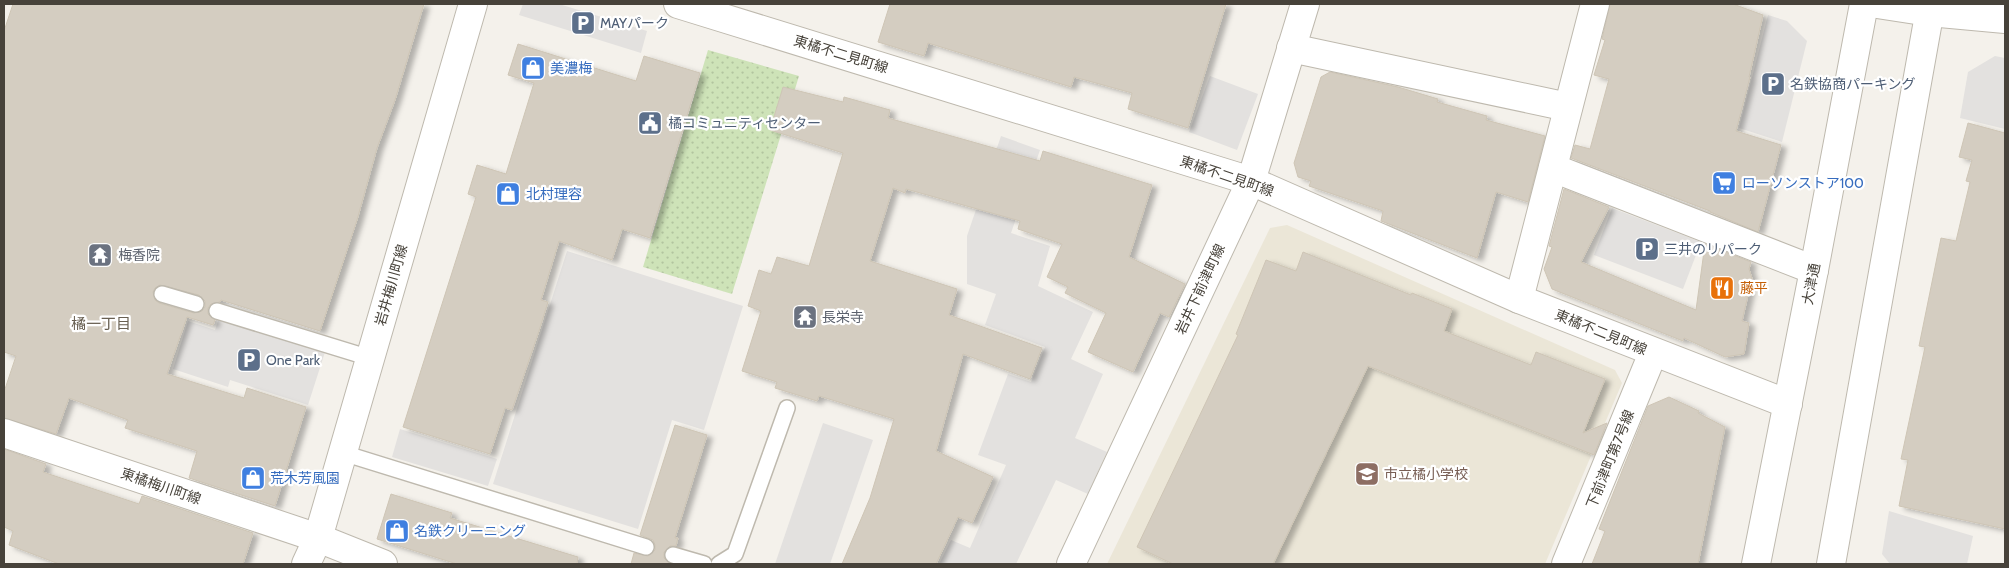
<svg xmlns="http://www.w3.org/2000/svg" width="2009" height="568" font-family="Cabin,'Noto Sans JP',sans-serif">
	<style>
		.education { fill: #ebe6d7 }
		.park { fill: url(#park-dots) }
		.parking { fill: #e3e1df }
		.building { fill: #d4cdc1; stroke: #cec5b5; fill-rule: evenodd; filter: url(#shadow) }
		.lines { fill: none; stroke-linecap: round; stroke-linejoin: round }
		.service-casing { stroke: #beb9ae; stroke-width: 18 }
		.minor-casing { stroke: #beb9ae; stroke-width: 30 }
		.tertiary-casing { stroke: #beb9ae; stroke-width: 30 }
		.service { stroke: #fff; stroke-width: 15 }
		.minor { stroke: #fff; stroke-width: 28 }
		.tertiary { stroke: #fff; stroke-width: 28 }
		.labels { text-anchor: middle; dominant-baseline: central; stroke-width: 4.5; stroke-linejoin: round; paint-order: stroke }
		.service-label { font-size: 14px; fill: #4e5e75; stroke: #fff; text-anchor: start }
		.street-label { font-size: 14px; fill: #47423a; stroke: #fff }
		.shop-label { font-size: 14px; fill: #366cbe; stroke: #fff; text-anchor: start }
		.worship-label { font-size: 14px; fill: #5b616d; stroke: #fff; text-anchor: start }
		.food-label { font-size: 14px; fill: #c56008; stroke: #fff; text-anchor: start }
		.education-label { font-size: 14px; fill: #785e54; stroke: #fff; text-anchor: start }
		.neighbourhood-label { font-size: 15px; fill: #696052; stroke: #fff }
	</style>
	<defs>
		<pattern id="park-dots" width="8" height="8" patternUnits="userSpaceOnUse" patternTransform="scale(1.25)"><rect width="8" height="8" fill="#cee3b8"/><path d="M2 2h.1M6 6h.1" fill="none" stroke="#b2c49f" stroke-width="1.8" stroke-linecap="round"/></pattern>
		<filter id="shadow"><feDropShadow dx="5.5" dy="3" stdDeviation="2.5" flood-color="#0004"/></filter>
	</defs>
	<rect width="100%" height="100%" fill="#f4f1eb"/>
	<polygon class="education" points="1287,225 1615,370 1622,383 1545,564 1107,564 1270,228"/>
	<polygon class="park" points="708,50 799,76 732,294 643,267"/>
	<g class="parking">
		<polygon points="523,4 559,4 647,31 641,53 519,15"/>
		<polygon points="1768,15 1787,21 1807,41 1782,142 1739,128"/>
		<polygon points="1995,56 2005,58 2005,129 1960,118 1968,72"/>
		<polygon points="1210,76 1258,94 1237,150 1189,132"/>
		<polygon points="1001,136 1040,150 1011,233 1050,246 1038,286 1093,312 1071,359 1103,374 1075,438 1107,452 1088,494 1056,480 1016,564 939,564 951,540 970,548 1006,465 978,455 1008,374 1031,382 1045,347 985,325 996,294 967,284 967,236"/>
		<polygon points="1612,208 1701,242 1683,289 1594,255"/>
		<polygon points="567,251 743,306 704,430 672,420 638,529 493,484"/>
		<polygon points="219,318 325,352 308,405 230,380 228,387 173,369 188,321 215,330"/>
		<polygon points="823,423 873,440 830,564 775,564"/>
		<polygon points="400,429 497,459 488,486 392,457"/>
		<polygon points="1889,511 1973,536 1967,564 1890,564 1882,554"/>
	</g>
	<g class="building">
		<path d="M13,4H424L395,100L377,148L357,220L320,331L221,300L220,302L211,304L208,308V314L215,320L213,325L187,317L167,374L244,398L247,388L306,407L275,506L189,478L197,451L125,428L128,420L69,398L56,434L4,418V392L16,356L4,352V31ZM160,285L199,295L205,301V307L202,311L194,313L159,303L155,300L153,292L155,288Z"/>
		<polygon points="890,4 1226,4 1188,128 1128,109 1132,93 1074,77 1071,87 928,43 924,56 878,42"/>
		<polygon points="1610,4 1733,4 1763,15 1749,77 1750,77 1736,131 1781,145 1758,232 1710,212 1710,211 1571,158 1575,145 1590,149 1609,79 1594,75 1605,40 1602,39"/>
		<polygon points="518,44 636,81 644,56 700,73 650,238 622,229 612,260 559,241 541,300 548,302 539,331 512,410 505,408 490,454 403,427 476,197 468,194 477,165 506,174 534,83 508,75"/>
		<polygon points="1330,72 1398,87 1438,99 1437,102 1487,116 1486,120 1545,136 1528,202 1496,192 1477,258 1381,221 1383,211 1309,186 1311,181 1298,177 1294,163 1321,77"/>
		<polygon points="783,87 843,102 844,97 890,110 888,118 1040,161 1043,151 1152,185 1129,257 1185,284 1169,317 1160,313 1133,372 1088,352 1106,313 1065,293 1068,287 1047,277 1062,244 1018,229 1020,221 906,189 905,193 893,188 870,261 957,289 949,315 1042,348 1030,379 963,354 936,451 993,477 972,523 958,517 936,564 842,564 870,498 894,419 819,396 817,401 775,388 777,382 742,371 761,311 748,306 759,270 771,274 777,257 809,266 843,153 770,130"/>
		<polygon points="1968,123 2005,133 2005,529 1899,506 1908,460 1901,459 1925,347 1919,346 1941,238 1956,241 1970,182 1966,181 1972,160 1959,157"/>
		<polygon points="1564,189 1609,207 1581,262 1696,310 1705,244 1751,262 1749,269 1752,278 1742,321 1749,323 1744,354 1725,357 1684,338 1683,341 1552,289 1544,269 1552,247 1549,246"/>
		<polygon points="1303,252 1411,295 1412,293 1452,309 1444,331 1531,365 1536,352 1605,379 1583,433 1607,423 1594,455 1368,366 1273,564 1173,564 1137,547 1238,335 1236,334 1266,260 1296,271"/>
		<polygon points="1669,397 1699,411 1698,413 1725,427 1698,564 1592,564 1605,531 1599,529 1648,406"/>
		<polygon points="675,425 707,435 675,538 678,538 676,546 670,546 664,552 664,558 670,564 631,564 634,553 648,556 655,550 655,545 653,540 640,535"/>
		<polygon points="4,449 46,464 43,472 139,504 142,496 253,533 243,564 59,564 9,545 13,531 4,527"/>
		<polygon points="391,494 452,513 450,518 578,557 577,564 457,564 377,539"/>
	</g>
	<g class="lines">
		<defs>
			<g id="service">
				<polyline points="162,294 196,304"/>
				<polyline points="217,311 370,358"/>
				<polyline points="343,453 646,547"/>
				<polyline points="673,555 704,564"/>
				<polyline points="719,564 735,554 787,408"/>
			</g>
			<g id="minor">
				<polyline points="678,4 1251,181 1519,299 1788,404"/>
				<polyline points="1291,48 1568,107"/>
				<polyline points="1553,168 1814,270"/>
				<polyline points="1519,299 1595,4"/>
				<polyline points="4,433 318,538 383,564"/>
				<polyline points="1071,564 1251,181 1305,4"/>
				<polyline points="1566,564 1653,353"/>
			</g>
			<g id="tertiary">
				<polyline points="1877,4 1929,12 2005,19"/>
				<polyline points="306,564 318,538 473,4"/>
				<polyline points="1756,564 1814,270 1864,4"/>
				<polyline points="1831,564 1931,4"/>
			</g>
		</defs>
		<use href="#service" class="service-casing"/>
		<use href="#minor" class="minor-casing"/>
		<use href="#tertiary" class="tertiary-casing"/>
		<use href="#service" class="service"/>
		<use href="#minor" class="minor"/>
		<use href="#tertiary" class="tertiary"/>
	</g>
	<defs>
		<symbol id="parking-square" viewBox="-11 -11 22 22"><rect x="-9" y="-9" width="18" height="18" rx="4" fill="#5c6f8a" stroke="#fff"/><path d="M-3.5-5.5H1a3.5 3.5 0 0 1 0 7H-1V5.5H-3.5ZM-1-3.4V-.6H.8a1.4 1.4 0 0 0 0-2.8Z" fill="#fff"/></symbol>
		<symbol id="shop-square" viewBox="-11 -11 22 22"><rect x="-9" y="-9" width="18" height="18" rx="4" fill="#3f7fe0" stroke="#fff"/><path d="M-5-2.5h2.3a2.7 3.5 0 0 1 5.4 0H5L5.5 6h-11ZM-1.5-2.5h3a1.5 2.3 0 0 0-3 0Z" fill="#fff"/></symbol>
		<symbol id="civic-square" viewBox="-11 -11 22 22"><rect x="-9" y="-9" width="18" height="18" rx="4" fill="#5c6f8a" stroke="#fff"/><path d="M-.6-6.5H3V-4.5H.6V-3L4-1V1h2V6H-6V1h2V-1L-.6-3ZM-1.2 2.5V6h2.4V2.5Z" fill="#fff"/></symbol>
		<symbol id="supermarket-square" viewBox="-11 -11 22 22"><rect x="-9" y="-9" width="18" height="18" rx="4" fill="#3f7fe0" stroke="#fff"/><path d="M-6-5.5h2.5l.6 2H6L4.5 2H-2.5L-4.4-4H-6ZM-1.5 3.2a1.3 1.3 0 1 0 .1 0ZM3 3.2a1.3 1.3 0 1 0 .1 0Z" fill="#fff"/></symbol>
		<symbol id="temple-square" viewBox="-11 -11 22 22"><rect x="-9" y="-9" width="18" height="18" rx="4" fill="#6b7280" stroke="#fff"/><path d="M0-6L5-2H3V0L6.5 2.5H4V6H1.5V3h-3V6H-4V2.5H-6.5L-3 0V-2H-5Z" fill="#fff"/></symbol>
		<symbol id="restaurant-square" viewBox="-11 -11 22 22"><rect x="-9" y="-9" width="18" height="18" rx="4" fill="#e8710a" stroke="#fff"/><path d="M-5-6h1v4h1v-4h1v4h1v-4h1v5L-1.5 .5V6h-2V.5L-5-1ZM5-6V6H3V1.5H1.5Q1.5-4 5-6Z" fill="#fff"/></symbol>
		<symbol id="school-square" viewBox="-11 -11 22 22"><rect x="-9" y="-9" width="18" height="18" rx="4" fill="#8d6e63" stroke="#fff"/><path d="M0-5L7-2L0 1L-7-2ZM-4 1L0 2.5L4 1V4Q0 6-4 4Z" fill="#fff"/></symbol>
	</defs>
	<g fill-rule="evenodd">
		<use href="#parking-square" x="569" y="9" width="28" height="28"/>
		<use href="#shop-square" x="519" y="54" width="28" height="28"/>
		<use href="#parking-square" x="1759" y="70" width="28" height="28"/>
		<use href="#civic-square" x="636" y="109" width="28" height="28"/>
		<use href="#supermarket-square" x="1710" y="169" width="28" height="28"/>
		<use href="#shop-square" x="494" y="180" width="28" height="28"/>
		<use href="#parking-square" x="1633" y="235" width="28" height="28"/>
		<use href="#temple-square" x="86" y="241" width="28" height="28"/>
		<use href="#restaurant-square" x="1708" y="274" width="28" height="28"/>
		<use href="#temple-square" x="791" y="303" width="28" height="28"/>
		<use href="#parking-square" x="235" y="346" width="28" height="28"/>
		<use href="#school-square" x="1353" y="460" width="28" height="28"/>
		<use href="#shop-square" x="239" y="464" width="28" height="28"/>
		<use href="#shop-square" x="383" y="517" width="28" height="28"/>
	</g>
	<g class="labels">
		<g class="service-label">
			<text x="600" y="23">MAYパーク</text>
			<text x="1790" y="84">名鉄協商パーキング</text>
			<text x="668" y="123">橘コミュニティセンター</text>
			<text x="1664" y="249">三井のリパーク</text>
			<text x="266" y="360">One Park</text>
		</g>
		<g class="street-label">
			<text transform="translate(841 54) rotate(17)">東橘不二見町線</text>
			<text transform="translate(1227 176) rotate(19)">東橘不二見町線</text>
			<text transform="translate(1811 284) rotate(-79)">大津通</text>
			<text transform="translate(391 285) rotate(-74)">岩井梅川町線</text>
			<text transform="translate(1200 289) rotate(-65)">岩井下前津町線</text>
			<text transform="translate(1601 332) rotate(22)">東橘不二見町線</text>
			<text transform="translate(1610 459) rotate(-68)">下前津町第7号線</text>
			<text transform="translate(161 486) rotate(19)">東橘梅川町線</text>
		</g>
		<g class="shop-label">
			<text x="550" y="68">美濃梅</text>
			<text x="1742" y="183">ローソンストア100</text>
			<text x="526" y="194">北村理容</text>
			<text x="270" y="478">荒木芳風園</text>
			<text x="414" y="531">名鉄クリーニング</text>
		</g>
		<g class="worship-label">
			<text x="118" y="255">梅香院</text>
			<text x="822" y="317">長栄寺</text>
		</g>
		<g class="food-label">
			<text x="1740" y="288">藤平</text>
		</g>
		<g class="education-label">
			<text x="1384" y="474">市立橘小学校</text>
		</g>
		<g class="neighbourhood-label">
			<text x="101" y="324">橘一丁目</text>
		</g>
	</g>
	<rect width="2009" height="568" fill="none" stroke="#47423a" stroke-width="10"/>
</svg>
